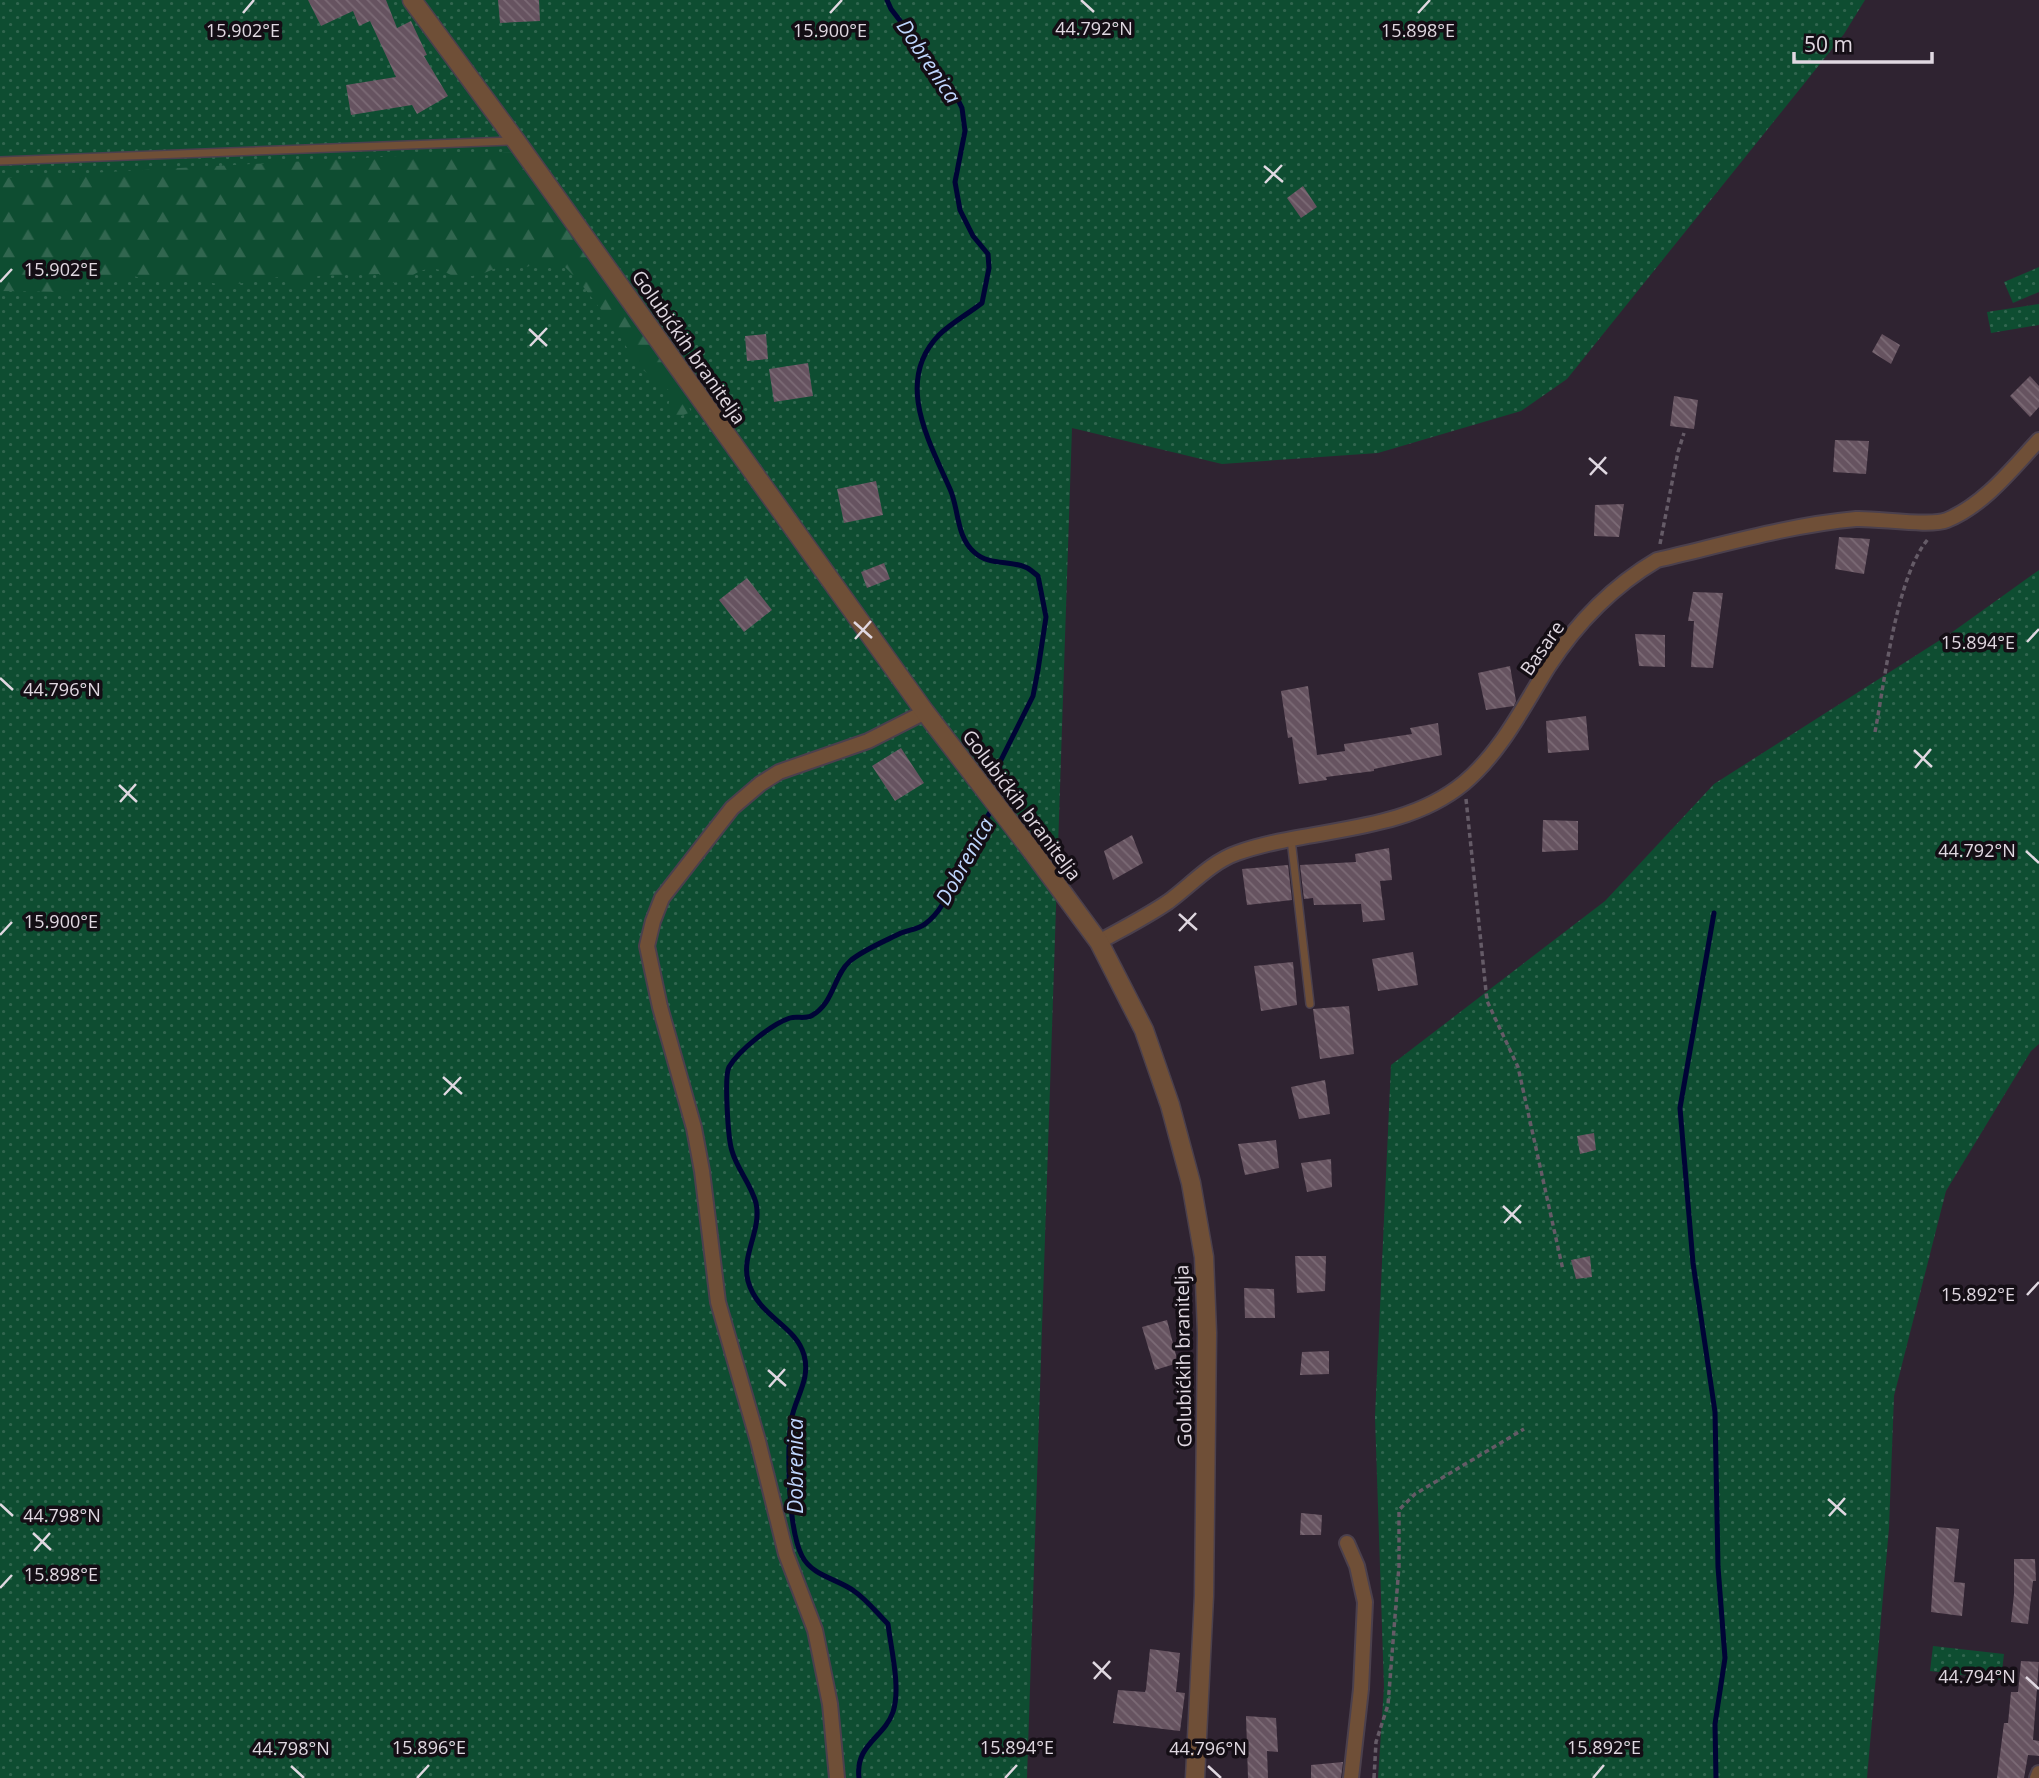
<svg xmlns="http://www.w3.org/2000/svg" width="2039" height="1778" font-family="'Open Sans',sans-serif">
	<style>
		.grass { fill: url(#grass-dots) }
		.forest { fill: url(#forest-firs) }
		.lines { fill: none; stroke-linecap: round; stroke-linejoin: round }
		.stream { stroke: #000436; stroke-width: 5 }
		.building { fill: url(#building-back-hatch) }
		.service-casing { stroke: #4b404d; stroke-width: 10 }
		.minor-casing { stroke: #4b404d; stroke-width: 18 }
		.tertiary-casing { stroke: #4b404d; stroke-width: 21 }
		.path { stroke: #655b67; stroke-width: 3.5; stroke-dasharray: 5 3.5; stroke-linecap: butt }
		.service { stroke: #6f4f37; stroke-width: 7 }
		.minor { stroke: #6f4f37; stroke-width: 14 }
		.tertiary { stroke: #6f4f37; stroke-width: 18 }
		.ticks { fill: none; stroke: #e0d8e1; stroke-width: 2.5 }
		.labels { text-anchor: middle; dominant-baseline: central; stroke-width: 7; stroke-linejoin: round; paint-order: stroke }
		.street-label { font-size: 19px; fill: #e0d8e1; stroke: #140e15 }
		.water-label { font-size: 21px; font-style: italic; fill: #bfd6fe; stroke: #140e15 }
		.ticks-label { font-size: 18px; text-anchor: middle; fill: #e0d8e1; stroke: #140e15; stroke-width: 7; stroke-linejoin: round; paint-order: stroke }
	</style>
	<defs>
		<pattern id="grass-dots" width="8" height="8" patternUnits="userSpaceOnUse" patternTransform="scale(1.75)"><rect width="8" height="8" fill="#0e4d31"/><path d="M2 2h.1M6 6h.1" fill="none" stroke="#31664f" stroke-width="1.8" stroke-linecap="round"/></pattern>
		<pattern id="forest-firs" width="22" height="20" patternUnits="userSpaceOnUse" patternTransform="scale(1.75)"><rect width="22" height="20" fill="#0e4d31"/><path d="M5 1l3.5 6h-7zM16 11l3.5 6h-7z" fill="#31664f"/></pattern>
		<pattern id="building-back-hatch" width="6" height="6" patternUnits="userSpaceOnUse" patternTransform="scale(1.75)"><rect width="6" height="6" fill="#665360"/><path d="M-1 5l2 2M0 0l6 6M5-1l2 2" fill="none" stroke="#7c6b76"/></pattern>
	</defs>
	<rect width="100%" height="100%" fill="#2f2331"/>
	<g class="grass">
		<polygon points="0,0 1865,0 1844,34 1567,379 1521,411 1378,453 1222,464 1072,428 1027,1778 0,1778"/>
		<polygon points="2039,267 2039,292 2013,303 2004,282"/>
		<polygon points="2039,304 2039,325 1991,333 1987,312"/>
		<polygon points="2039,570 2039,1044 2031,1051 1946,1191 1894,1396 1889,1528 1867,1778 1378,1778 1384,1687 1375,1417 1391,1065 1605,901 1714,784 1951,633"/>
		<polygon points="1933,1646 2004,1654 2001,1680 1930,1671"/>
	</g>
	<path class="forest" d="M520,152L676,377L691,412L676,418L668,407L671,392L638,366L613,325L577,279L563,265L536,264L523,268L503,265L482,274L457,279C421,254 417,283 385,284L379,274L318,276L305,285L293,288L284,276L226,286L208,282H165L132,276L110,284L91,279L69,292L0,291V178L398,156Z"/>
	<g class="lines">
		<g class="stream">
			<path d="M887,0L891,9L952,88L962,108L965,131L955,182L960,210L973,236L988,254L989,268L982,303C968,314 951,323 939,335C894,381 929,441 950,489C959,509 956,536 974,552C989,566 1009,560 1025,567C1029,568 1034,573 1038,576L1046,617L1038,670L1033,696L1000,762L997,797"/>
			<polyline points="1714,913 1680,1108 1693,1263 1715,1412 1718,1567 1725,1658 1715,1724 1716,1778"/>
			<path d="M859,1778C855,1744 884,1738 893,1712C901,1688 891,1649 888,1624C877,1613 867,1600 854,1591C838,1579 812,1576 802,1556C788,1529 787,1452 791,1421C795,1397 811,1380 804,1355C796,1325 758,1317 748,1281C741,1255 762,1230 756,1203C751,1184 737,1169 732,1151C728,1139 724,1076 729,1067C739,1050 772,1024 790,1018C796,1016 805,1019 811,1016C834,1004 833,976 850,961C863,950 885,941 901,933C909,930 919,929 925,924C944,910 949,890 958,871C967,848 981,827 994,806"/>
		</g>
	</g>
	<g class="building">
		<polygon points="308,0 386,0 397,28 411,21 427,55 424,56 448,96 417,114 412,105 351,115 346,85 396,77 370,21 359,26 353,11 321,26"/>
		<polygon points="498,0 539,0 540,21 500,23"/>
		<polygon points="1303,186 1317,207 1301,218 1287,198"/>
		<polygon points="766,334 768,359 747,361 745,336"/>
		<polygon points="1882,334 1900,345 1891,364 1872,352"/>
		<polygon points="808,363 813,396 774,402 769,369"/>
		<polygon points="2030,376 2039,386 2039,407 2030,417 2010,396"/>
		<polygon points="1674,396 1698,400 1694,429 1670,426"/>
		<polygon points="1835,440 1869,441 1866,474 1833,472"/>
		<polygon points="876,481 883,515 844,523 837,489"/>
		<polygon points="1624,504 1619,537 1594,536 1595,505"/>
		<polygon points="1839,537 1870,539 1864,574 1835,569"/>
		<polygon points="884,563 890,579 867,588 861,572"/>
		<polygon points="747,578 772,610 744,632 719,600"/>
		<polygon points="1693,592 1723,593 1713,668 1691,667 1694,621 1688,621"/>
		<polygon points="1635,634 1665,635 1665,667 1639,666"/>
		<polygon points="1510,666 1516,701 1514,706 1486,710 1478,673"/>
		<polygon points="1308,686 1317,755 1345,751 1344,744 1412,734 1410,728 1438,723 1442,755 1374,769 1374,771 1326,777 1327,780 1299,784 1292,737 1288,738 1281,691"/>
		<polygon points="1586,716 1589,750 1548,753 1546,721"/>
		<polygon points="901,748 924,783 895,801 872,766"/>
		<polygon points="1543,820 1578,821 1578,850 1542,852"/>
		<polygon points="1132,835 1143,863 1113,880 1104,851"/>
		<polygon points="1389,848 1392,880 1380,881 1385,920 1363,922 1361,904 1314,905 1313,898 1304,899 1300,865 1356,862 1355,854"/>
		<polygon points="1288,865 1292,900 1247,905 1242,869"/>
		<polygon points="1413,952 1418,985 1378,991 1372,959"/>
		<polygon points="1293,962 1297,1005 1261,1011 1254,966"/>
		<polygon points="1349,1006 1354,1054 1320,1059 1313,1009"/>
		<polygon points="1325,1080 1330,1114 1299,1119 1291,1087"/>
		<polygon points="1594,1133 1596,1150 1580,1154 1577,1136"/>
		<polygon points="1276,1140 1279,1168 1245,1175 1238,1144"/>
		<polygon points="1331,1159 1332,1187 1307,1192 1301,1163"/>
		<polygon points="1295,1256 1326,1256 1325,1291 1297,1293"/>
		<polygon points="1590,1256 1592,1277 1576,1279 1571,1260"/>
		<polygon points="1244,1288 1274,1289 1275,1318 1245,1318"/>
		<polygon points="1167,1320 1178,1363 1155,1370 1142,1327"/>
		<polygon points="1329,1351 1329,1374 1300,1375 1302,1352"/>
		<polygon points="1301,1513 1322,1515 1321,1535 1300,1535"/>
		<polygon points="1936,1527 1959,1529 1954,1582 1965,1583 1962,1616 1931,1612"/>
		<polygon points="2014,1559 2035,1559 2036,1581 2033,1581 2028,1624 2011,1622 2014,1594"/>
		<polygon points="1150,1649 1180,1653 1176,1692 1185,1693 1180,1731 1113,1723 1118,1690 1145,1692 1146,1689"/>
		<polygon points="2021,1661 2039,1662 2033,1740 2039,1741 2039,1756 2028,1755 2024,1778 1997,1778 2004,1723 2008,1723 2011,1692 2018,1692"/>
		<polygon points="1246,1716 1276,1718 1278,1752 1267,1751 1268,1778 1248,1778"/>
		<polygon points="1343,1762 1341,1778 1311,1778 1311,1765"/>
	</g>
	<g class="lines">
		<defs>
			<g id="service">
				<polyline points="0,161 512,141"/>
				<polyline points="1291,839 1310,1004"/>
			</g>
			<g id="minor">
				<path d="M1099,942C1122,929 1146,917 1168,902C1190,886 1211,862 1237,853C1310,827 1401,835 1464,783C1501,752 1523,707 1548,667C1576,624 1613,586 1657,560C1722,545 1789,525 1856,519C1877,518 1931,527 1947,520C1984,505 2012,469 2039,440"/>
				<polyline points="1347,1543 1357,1566 1365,1602 1361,1689 1351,1778"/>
				<polyline points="837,1778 830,1704 815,1630 786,1554 758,1441 718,1302 702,1171 694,1128 660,1007 647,946 653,921 662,898 732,808 760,784 779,772 868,741 925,712"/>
				<polyline points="2037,1778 2039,1773"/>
			</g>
			<polyline id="tertiary" points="412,0 516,141 925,712 1035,855 1099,942 1144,1030 1170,1105 1191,1183 1204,1257 1207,1333 1204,1596 1195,1778"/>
		</defs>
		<use href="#service" class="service-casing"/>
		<use href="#minor" class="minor-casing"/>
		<use href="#tertiary" class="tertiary-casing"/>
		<g class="path">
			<polyline points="1660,544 1678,452 1684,433"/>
			<path d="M1875,732C1885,681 1896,575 1929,538"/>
			<polyline points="1466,799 1487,1001 1518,1067 1563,1270"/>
			<polyline points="1374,1778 1376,1742 1388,1705 1399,1566 1399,1510 1415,1494 1524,1429"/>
		</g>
		<use href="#service" class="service"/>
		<use href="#minor" class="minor"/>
		<use href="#tertiary" class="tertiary"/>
	</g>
	<path class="ticks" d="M1081,0L1094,12M243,13L254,0M830,13L842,0M1418,13L1430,0M1264,166L1283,182M1265,183L1282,165M0,282L12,269M529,329L547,346M530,346L547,328M1589,458L1607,474M1590,475L1606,457M854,622L872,638M855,639L871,621M2027,642L2039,629M0,678L13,690M1914,750L1932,767M1915,768L1931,749M119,785L137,802M120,802L136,784M2026,851L2039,863M1179,914L1197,930M1179,931L1196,913M0,935L12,922M443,1077L462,1094M444,1095L461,1077M1503,1206L1521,1223M1504,1223L1521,1205M2027,1295L2039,1282M768,1370L786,1386M769,1387L785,1369M1828,1499L1846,1515M0,1504L13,1516M1829,1516L1845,1498M33,1533L51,1550M34,1551L50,1533M0,1588L12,1575M1093,1662L1111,1679M2026,1677L2039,1689M1094,1679L1110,1661M291,1766L304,1778M1208,1766L1221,1778M417,1778L429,1765M1005,1778L1017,1765M1593,1778L1604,1765"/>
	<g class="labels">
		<g class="street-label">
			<text transform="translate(689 347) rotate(55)">Golubićkih branitelja</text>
			<text transform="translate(1542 648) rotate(-55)">Basare</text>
			<text transform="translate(1022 805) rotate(53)">Golubićkih branitelja</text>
			<text transform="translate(1183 1356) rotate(-91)">Golubićkih branitelja</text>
		</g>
		<g class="water-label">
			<text transform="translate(929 61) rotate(56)">Dobrenica</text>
			<text transform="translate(964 861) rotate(-61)">Dobrenica</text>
			<text transform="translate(795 1466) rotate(-90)">Dobrenica</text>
		</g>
	</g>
	<g class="ticks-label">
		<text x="1094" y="35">44.792°N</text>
		<text x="243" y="37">15.902°E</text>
		<text x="830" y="37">15.900°E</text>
		<text x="1418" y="37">15.898°E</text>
		<text x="61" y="276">15.902°E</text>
		<text x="1978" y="649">15.894°E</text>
		<text x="62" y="696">44.796°N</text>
		<text x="1977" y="857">44.792°N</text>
		<text x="61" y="928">15.900°E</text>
		<text x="1978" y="1301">15.892°E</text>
		<text x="62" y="1522">44.798°N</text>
		<text x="61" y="1581">15.898°E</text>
		<text x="1977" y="1683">44.794°N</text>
		<text x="429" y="1754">15.896°E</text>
		<text x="1017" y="1754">15.894°E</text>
		<text x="1604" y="1754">15.892°E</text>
		<text x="291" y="1755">44.798°N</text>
		<text x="1208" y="1755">44.796°N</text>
	</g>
	<path d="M1794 52v10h138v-10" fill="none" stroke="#e0d8e1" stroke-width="3.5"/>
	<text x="1804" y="52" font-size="21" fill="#e0d8e1" stroke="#140e15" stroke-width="5" paint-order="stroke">50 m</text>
</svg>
